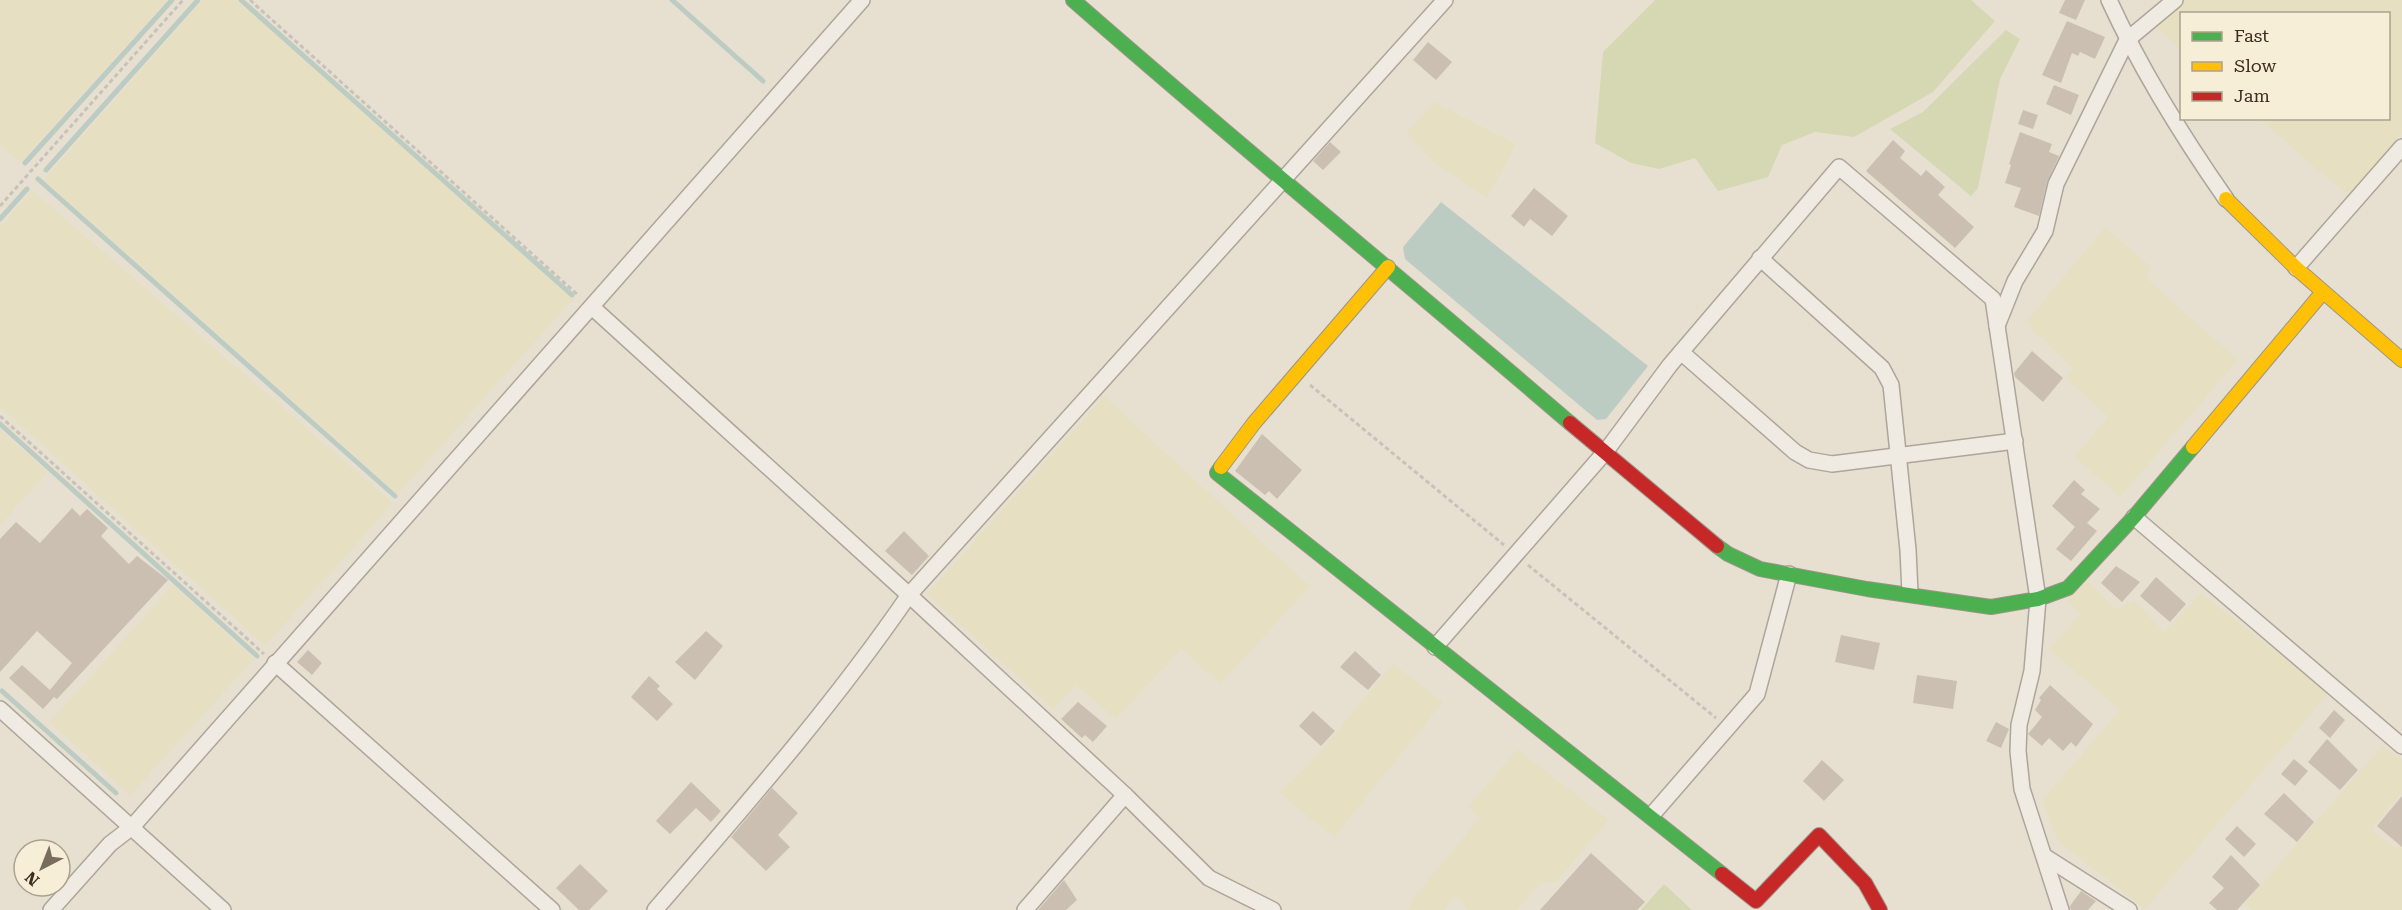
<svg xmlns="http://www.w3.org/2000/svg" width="2402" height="910" font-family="'Roboto Serif',serif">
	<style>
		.farmland { fill: #e6dfc2 }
		.green { fill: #d6d7b3 }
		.water { fill: #bcccc2 }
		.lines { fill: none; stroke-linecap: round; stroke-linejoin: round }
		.stream { stroke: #bcccc2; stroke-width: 5 }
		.building { fill: #cbbfb2 }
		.street-casing { stroke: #ada599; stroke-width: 18 }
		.fast-casing { stroke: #9c958a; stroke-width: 16 }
		.slow-casing { stroke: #9c958a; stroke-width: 16 }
		.jam-casing { stroke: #9c958a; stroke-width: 16 }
		.path { stroke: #c8c2b9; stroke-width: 3; stroke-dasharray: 4.5 3; stroke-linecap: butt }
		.street { stroke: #efebe3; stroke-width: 15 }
		.fast { stroke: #4caf50; stroke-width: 14 }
		.slow { stroke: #ffc107; stroke-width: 14 }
		.jam { stroke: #c62828; stroke-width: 14 }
	</style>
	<rect width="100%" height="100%" fill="#e7e0d1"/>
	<g class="farmland">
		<polygon points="0,0 167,0 20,163 0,145"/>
		<polygon points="203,0 237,0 573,299 398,494 44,180"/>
		<polygon points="2182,0 2402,0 2402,133 2353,191 2344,192 2259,119 2388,118 2388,14 2182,14 2181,50 2158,29 2156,24"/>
		<polygon points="1434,102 1516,144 1487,198 1433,161 1407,133"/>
		<polygon points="32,190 393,503 265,646 0,407 0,227"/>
		<polygon points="2105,227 2151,267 2146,278 2238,360 2120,497 2075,457 2108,416 2066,378 2073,368 2025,323"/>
		<polygon points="1104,396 1310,586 1220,684 1181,649 1116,719 1076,685 1053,709 927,594"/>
		<polygon points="0,430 47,472 0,525"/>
		<polygon points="2084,578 2116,609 2135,601 2164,632 2201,593 2329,693 2145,909 2057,840 2042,800 2120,710 2049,649 2080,614 2067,600"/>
		<polygon points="173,585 254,659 130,795 50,722"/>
		<polygon points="1393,664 1443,702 1334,837 1280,793 1327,744"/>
		<polygon points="2383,745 2402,760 2402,792 2371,829 2396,849 2402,843 2402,910 2251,910 2244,904"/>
		<polygon points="1517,749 1609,820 1557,881 1540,884 1517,910 1468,910 1456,896 1444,910 1408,910 1412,900 1479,818 1468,807"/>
	</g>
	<g class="green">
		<polygon points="1655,0 1971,0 1995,21 1933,92 1854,137 1815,132 1782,145 1768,177 1718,191 1695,158 1659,169 1631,163 1595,143 1603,52"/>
		<polygon points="2006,30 2020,39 2000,79 1978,188 1971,196 1890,129 1923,112"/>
		<polygon points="1664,884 1692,910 1641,910"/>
	</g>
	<polygon class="water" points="1441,202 1648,366 1606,419 1597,420 1405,259 1403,247"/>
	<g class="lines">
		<g class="stream">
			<polyline points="241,0 572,295"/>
			<polyline points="672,0 763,81"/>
			<polyline points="25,163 172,0"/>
			<polyline points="46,170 198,0"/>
			<polyline points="38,179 395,496"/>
			<polyline points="0,219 27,189"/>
			<polyline points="0,424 257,656"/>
			<polyline points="2,691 116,793"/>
		</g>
	</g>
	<g class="building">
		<polygon points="2065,0 2085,0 2076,20 2059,13"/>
		<polygon points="2067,21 2105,37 2095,59 2080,52 2078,56 2072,53 2061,83 2042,75"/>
		<polygon points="1428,42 1452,62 1436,80 1413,60"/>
		<polygon points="2054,85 2079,95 2071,115 2046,104"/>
		<polygon points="2023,110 2038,115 2033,129 2018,124"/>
		<polygon points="2020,132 2052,144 2049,152 2059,156 2047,182 2039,216 2014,207 2021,188 2005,183 2011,165 2009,164"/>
		<polygon points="1893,140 1905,151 1900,158 1921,176 1926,170 1945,187 1938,195 1974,227 1955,248 1866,171"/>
		<polygon points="1330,142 1341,152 1323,170 1313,161"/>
		<polygon points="1534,188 1568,216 1552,236 1530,219 1524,227 1511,216"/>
		<polygon points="2032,351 2063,378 2043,402 2015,377 2014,373"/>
		<polygon points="1262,434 1302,470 1277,499 1269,491 1265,495 1235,471"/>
		<polygon points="2074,480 2085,490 2081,494 2100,509 2087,523 2097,531 2071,561 2056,549 2075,527 2052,506"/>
		<polygon points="72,508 80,516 87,509 108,528 101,536 129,564 137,556 168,580 57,699 54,697 43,709 9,678 22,665 50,690 72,663 37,631 0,672 0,539 16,522 40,543"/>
		<polygon points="904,531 929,556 912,575 885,551"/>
		<polygon points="2116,566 2140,582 2122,602 2101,583"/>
		<polygon points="2156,577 2186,604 2170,622 2140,596"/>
		<polygon points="706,631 723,646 695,680 675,662"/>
		<polygon points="1841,635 1880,643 1874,670 1835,662"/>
		<polygon points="308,650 322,663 312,675 297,662"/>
		<polygon points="1355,651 1381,675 1368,690 1340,667"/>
		<polygon points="1917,675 1957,681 1953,709 1913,703"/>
		<polygon points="649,676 660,686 657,689 673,704 657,721 631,697"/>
		<polygon points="2050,685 2093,724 2076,747 2071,742 2063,751 2049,738 2042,746 2028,734 2042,717 2035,710 2041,700 2039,698"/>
		<polygon points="1078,702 1107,726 1093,742 1085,735 1082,738 1061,719"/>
		<polygon points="2334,710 2345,720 2330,738 2319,728"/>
		<polygon points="1313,711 1335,731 1321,746 1299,726"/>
		<polygon points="1996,722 2009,729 2001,748 1986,741"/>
		<polygon points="2327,739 2358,770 2340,790 2308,762"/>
		<polygon points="2294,759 2308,771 2295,786 2281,774"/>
		<polygon points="1822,760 1844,780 1824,801 1803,781"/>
		<polygon points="691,782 721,811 711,822 696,808 670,834 656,821"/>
		<polygon points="772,788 798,813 778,835 790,847 766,871 731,837"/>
		<polygon points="2284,793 2314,822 2297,842 2264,814"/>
		<polygon points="2402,796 2402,847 2377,826"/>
		<polygon points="2237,826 2256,844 2244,857 2225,839"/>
		<polygon points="1591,853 1645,902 1637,910 1540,910"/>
		<polygon points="2231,855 2260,885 2237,910 2217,910 2209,903 2224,888 2212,877"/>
		<polygon points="580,864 608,891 589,910 579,910 556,888"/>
		<polygon points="1064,880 1077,900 1066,910 1038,910"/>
		<polygon points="2081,891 2096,901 2088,910 2071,910 2070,906"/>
	</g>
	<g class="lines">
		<defs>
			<g id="street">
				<path d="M2109,0C2141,70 2182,136 2226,199"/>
				<polyline points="1760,258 1882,368 1891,385 1908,550 1910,593"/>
				<polyline points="2296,268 2402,147"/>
				<polyline points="592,307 909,595 1125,795 1209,878 1273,910"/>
				<polyline points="1997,326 2015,281 2045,231 2056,184 2127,40 2175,0"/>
				<polyline points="1681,352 1795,452 1809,460 1832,464 2015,441"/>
				<polyline points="2134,517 2402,746"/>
				<polyline points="1435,647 1606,451 1670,365 1839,167 1993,299 2038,599 2032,671 2019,725 2018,751 2022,789 2061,910"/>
				<polyline points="275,663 552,910"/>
				<polyline points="0,709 223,910"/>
				<polyline points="1651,816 1757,694 1789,574"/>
				<polyline points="2044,856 2129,910"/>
				<polyline points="51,910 110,844 132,827 862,0"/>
				<path d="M655,910C743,808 833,706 909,595L1445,0"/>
				<polyline points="1025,910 1125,795"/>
			</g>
			<g id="fast">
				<path d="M1073,0C1237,144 1405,281 1570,423"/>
				<polyline points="1221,467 1217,473 1722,874"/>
				<polyline points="1717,546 1728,554 1760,569 1867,589 1991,607 2038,599 2068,588 2134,517 2193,447"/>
			</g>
			<g id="slow">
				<polyline points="2226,199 2296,268 2402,360"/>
				<polyline points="2193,447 2323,292"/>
				<polyline points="1221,467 1254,423 1388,267"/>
			</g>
			<g id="jam">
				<polyline points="1570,423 1717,546"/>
				<polyline points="1722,874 1756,901 1819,835 1865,883 1880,910"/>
			</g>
		</defs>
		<use href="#street" class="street-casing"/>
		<use href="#fast" class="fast-casing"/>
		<use href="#slow" class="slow-casing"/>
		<use href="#jam" class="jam-casing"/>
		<g class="path">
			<polyline points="250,0 579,296"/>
			<polyline points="0,206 183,0"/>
			<polyline points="1310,385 1504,545"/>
			<polyline points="0,416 264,654"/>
			<polyline points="1528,565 1716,718"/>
		</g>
		<use href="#street" class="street"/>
		<use href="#fast" class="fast"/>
		<use href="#slow" class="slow"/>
		<use href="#jam" class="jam"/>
	</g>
	<rect x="2180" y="12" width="210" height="108" fill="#f7eed8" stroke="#ada18e" stroke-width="1.5"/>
	<rect x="2192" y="32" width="30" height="9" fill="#4caf50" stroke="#ada18e" stroke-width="1.5"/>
	<text x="2234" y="42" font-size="18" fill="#3d2e20">Fast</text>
	<rect x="2192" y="62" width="30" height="9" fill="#ffc107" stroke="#ada18e" stroke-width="1.5"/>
	<text x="2234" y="72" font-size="18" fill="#3d2e20">Slow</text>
	<rect x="2192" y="92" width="30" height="9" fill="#c62828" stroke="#ada18e" stroke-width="1.5"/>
	<text x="2234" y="102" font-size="18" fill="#3d2e20">Jam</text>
	<g transform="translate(42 868) rotate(222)"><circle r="28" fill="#f7eed8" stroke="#ada18e" stroke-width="1.5"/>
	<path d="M0-4.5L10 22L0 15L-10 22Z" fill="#786c5e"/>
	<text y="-9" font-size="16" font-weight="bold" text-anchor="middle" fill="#3d2e20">N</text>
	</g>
</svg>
